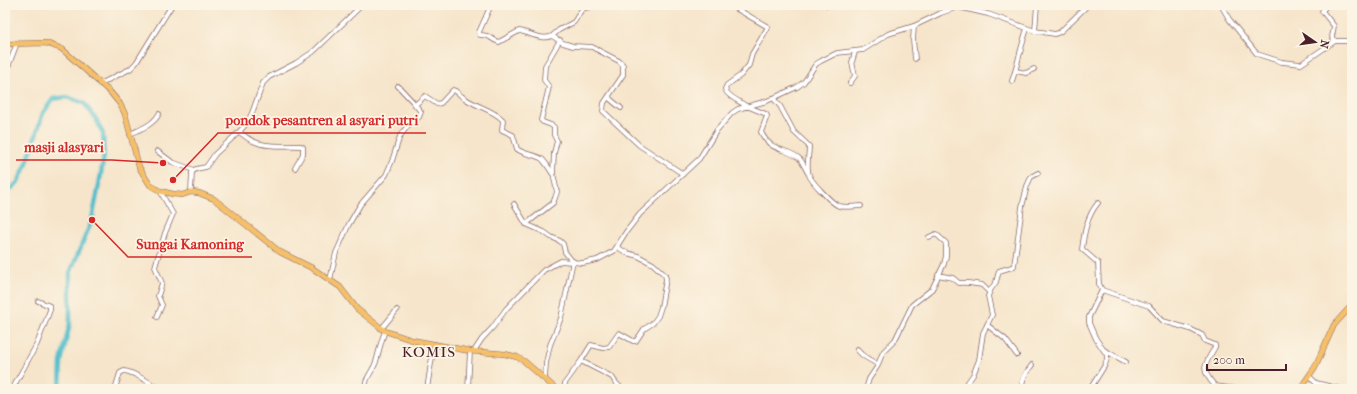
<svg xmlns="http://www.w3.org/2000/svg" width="1357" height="394" font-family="'IM FELL French Canon',serif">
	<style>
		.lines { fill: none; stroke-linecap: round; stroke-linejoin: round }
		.river { stroke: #51becb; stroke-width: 4.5 }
		.minor-casing { stroke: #866463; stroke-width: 5.5 }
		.major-casing { stroke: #866463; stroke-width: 6 }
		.minor { stroke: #fff; stroke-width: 4 }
		.major { stroke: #f6c06b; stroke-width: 5 }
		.labels { text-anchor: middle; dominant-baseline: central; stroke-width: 3.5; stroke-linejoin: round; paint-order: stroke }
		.quarter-label { font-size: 15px; letter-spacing: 1px; fill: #4a1f2b; stroke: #fcf5e5 }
		.leader { fill: none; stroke: #d62828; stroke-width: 1.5 }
		.callout-dot { fill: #d62828; stroke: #fcf5e5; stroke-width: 1.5 }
		.callout-label { font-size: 14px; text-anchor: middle; font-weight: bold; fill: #d62828; stroke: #fcf5e5; stroke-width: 3.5; stroke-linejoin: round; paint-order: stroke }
	</style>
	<rect width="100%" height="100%" fill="#fcf5e5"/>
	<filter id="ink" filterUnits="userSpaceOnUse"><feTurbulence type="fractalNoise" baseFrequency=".025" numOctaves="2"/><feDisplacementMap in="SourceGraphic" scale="8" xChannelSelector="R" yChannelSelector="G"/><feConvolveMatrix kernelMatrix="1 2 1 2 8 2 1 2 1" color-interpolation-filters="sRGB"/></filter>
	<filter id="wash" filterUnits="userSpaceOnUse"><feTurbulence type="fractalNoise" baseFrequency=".012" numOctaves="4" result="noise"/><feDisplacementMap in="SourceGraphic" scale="16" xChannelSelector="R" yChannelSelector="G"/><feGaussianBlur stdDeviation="0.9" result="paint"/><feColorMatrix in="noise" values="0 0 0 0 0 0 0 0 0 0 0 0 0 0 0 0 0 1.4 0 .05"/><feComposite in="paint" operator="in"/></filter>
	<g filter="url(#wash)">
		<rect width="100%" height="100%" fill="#f6e5cb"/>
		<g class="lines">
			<polyline class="river" points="5,195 18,182 27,163 43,113 53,99 67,97 84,103 96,119 103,134 104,156 99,185 92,220 70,273 70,323 61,362 60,389"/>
		</g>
	</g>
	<g filter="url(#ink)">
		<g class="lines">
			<defs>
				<g id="minor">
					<path d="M491,5L479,32L480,35C493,35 490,40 499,42L519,31C529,32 542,41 552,36L563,43L573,46L592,47L619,61L623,65V75L604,103L603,111L639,145L683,174"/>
					<path d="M730,5L768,27L752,54L749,65L741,75L727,85L725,89C728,98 741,101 747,107"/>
					<polyline points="783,5 792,5"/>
					<polyline points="827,5 832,5"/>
					<polyline points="1221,5 1229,19 1257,54 1282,62 1301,64 1335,41 1352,41"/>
					<polyline points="1327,5 1322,11 1334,26 1332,37 1335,41"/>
					<polyline points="914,26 913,40 915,59"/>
					<polyline points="1035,31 1037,5"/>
					<polyline points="552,36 559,30 574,22 582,9 596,5"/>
					<polyline points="8,67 17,43"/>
					<polyline points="1016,71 1026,73 1034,69"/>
					<path d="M1012,81C1018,64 1021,46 1027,29"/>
					<polyline points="850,83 855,76 852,62 855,52"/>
					<polyline points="100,84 130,69 136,63 172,5"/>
					<polyline points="609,96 610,99 621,108"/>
					<path d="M773,98L780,106L794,132L809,146C809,155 806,166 809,175C811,181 832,204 839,206C846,208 854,206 861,206"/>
					<path d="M415,105L425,96L437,104L441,103L453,90C458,91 459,95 463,97C476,107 492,109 503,120L502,130L513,135L517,149C525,155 534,154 542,159C546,163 549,168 552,173"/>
					<path d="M749,107L766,114L767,116L761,132C771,153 786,147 800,159C803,163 805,168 808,173"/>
					<path d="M239,132C244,135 248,139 253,141C267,148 286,145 301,146L303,147V154L295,168"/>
					<path d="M130,134C141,129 153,125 159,114"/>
					<polyline points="157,151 172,162 194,170"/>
					<polyline points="191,192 192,172 196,169 206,167 215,154 239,132 247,123 252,113 263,83 269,77 296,63 313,52 362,5"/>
					<polyline points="514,204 526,224 544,232 551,237 560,241 563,244 565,252 572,261"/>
					<polyline points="526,224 553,203 555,198 557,192 553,173 554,153 557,141 554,135 554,127 551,125 543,122 541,120 549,87 544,80 545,66 560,40"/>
					<path d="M938,275L953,278L959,283C967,282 974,284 982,285L989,292"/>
					<polyline points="330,280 336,253 349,224 360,205 386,175 392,161 400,136 410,123 419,117 421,112 413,102 398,86"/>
					<path d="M1102,290L1149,306L1163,321L1190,329L1202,335L1205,341L1215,345V347C1205,365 1199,368 1215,386L1237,389"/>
					<polyline points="157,317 162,305 158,296 162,283 155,267 165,233 173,214 160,191"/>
					<polyline points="987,325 1005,339 1017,355"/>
					<polyline points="381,329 397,310"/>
					<path d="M857,349C862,358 871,359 878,365"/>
					<polyline points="1104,350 1126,362"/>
					<polyline points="474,351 482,339 493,327 506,309 544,270 561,261 583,263 597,260 614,251 626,232 640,214 699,159 717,130 732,113 738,109 767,101 797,87 804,82 816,64 821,61 837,53 863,50 888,34 914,26 941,13 958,7 988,14 1035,31 1055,34 1060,32 1088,5"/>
					<polyline points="581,361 612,377 616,383 622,389"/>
					<polyline points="1309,376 1316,383 1341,389"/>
					<polyline points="545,378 546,363 550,345 561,318 573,261"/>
					<polyline points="13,389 16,382 37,344 50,310 50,306 38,301"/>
					<path d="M115,389L120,373L124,371C131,371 153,384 159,389"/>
					<path d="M365,389C365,377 372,373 376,362C379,351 381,341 385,331"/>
					<polyline points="427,389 434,344"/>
					<polyline points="468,389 470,351"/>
					<polyline points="564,389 565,383 581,361 591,345 603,348 609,347 619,333 633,341 636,341 644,329 653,323 658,316 661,307 666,279 665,275 653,264 638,256 627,253 617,247"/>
					<polyline points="866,389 869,379 877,367 883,352 895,340 912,305 932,289 944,264 946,256 946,243 936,234 929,237"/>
					<polyline points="963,389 973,375 979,360 983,333 992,315 988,296 991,289 996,282 999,271 1012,267 1014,266 1022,207 1027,186 1031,177 1038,173"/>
					<path d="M1022,389C1021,380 1027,371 1032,365"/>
					<path d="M1090,389L1105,365L1107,359V355L1096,339L1089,323V317L1102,290L1099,284L1098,263L1082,249C1084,233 1087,216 1098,203"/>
				</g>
				<g id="major">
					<polyline points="5,44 46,43 62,49 111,93 120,104 125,114 139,167 150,185 160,191 173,194 182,195 191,192 199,193 214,199 280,252 312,268 340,287 357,309 385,331 412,340 470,351 505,354 517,357 524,361 556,389"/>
					<polyline points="1300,389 1315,367 1334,325 1352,305"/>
				</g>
			</defs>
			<use href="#minor" class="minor-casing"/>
			<use href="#major" class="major-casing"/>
			<use href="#minor" class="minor"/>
			<use href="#major" class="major"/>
		</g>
	</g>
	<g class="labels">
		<g class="quarter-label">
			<text x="429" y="352">KOMIS</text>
		</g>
	</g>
	<path class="leader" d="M173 180L218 133H426M163 163L112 160H16M92 220L128 257H252"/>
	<g class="callout-dot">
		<circle cx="173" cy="180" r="4"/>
		<circle cx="163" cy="163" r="4"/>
		<circle cx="92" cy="220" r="4"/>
	</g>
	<g class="callout-label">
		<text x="322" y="125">pondok pesantren al asyari putri</text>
		<text x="64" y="152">masji alasyari</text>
		<text x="190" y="249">Sungai Kamoning</text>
	</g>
	<rect width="1357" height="394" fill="none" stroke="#fcf5e5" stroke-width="20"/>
	<g transform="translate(1315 42) rotate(103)" stroke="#fcf5e5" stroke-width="3" paint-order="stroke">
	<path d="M0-3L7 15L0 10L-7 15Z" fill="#4a1f2b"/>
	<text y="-6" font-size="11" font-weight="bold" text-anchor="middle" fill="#4a1f2b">N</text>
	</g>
	<path d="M1207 364v6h79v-6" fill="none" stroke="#4a1f2b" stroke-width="2"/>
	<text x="1213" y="364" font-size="12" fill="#4a1f2b" stroke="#fcf5e5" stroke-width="3" paint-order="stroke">200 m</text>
</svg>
